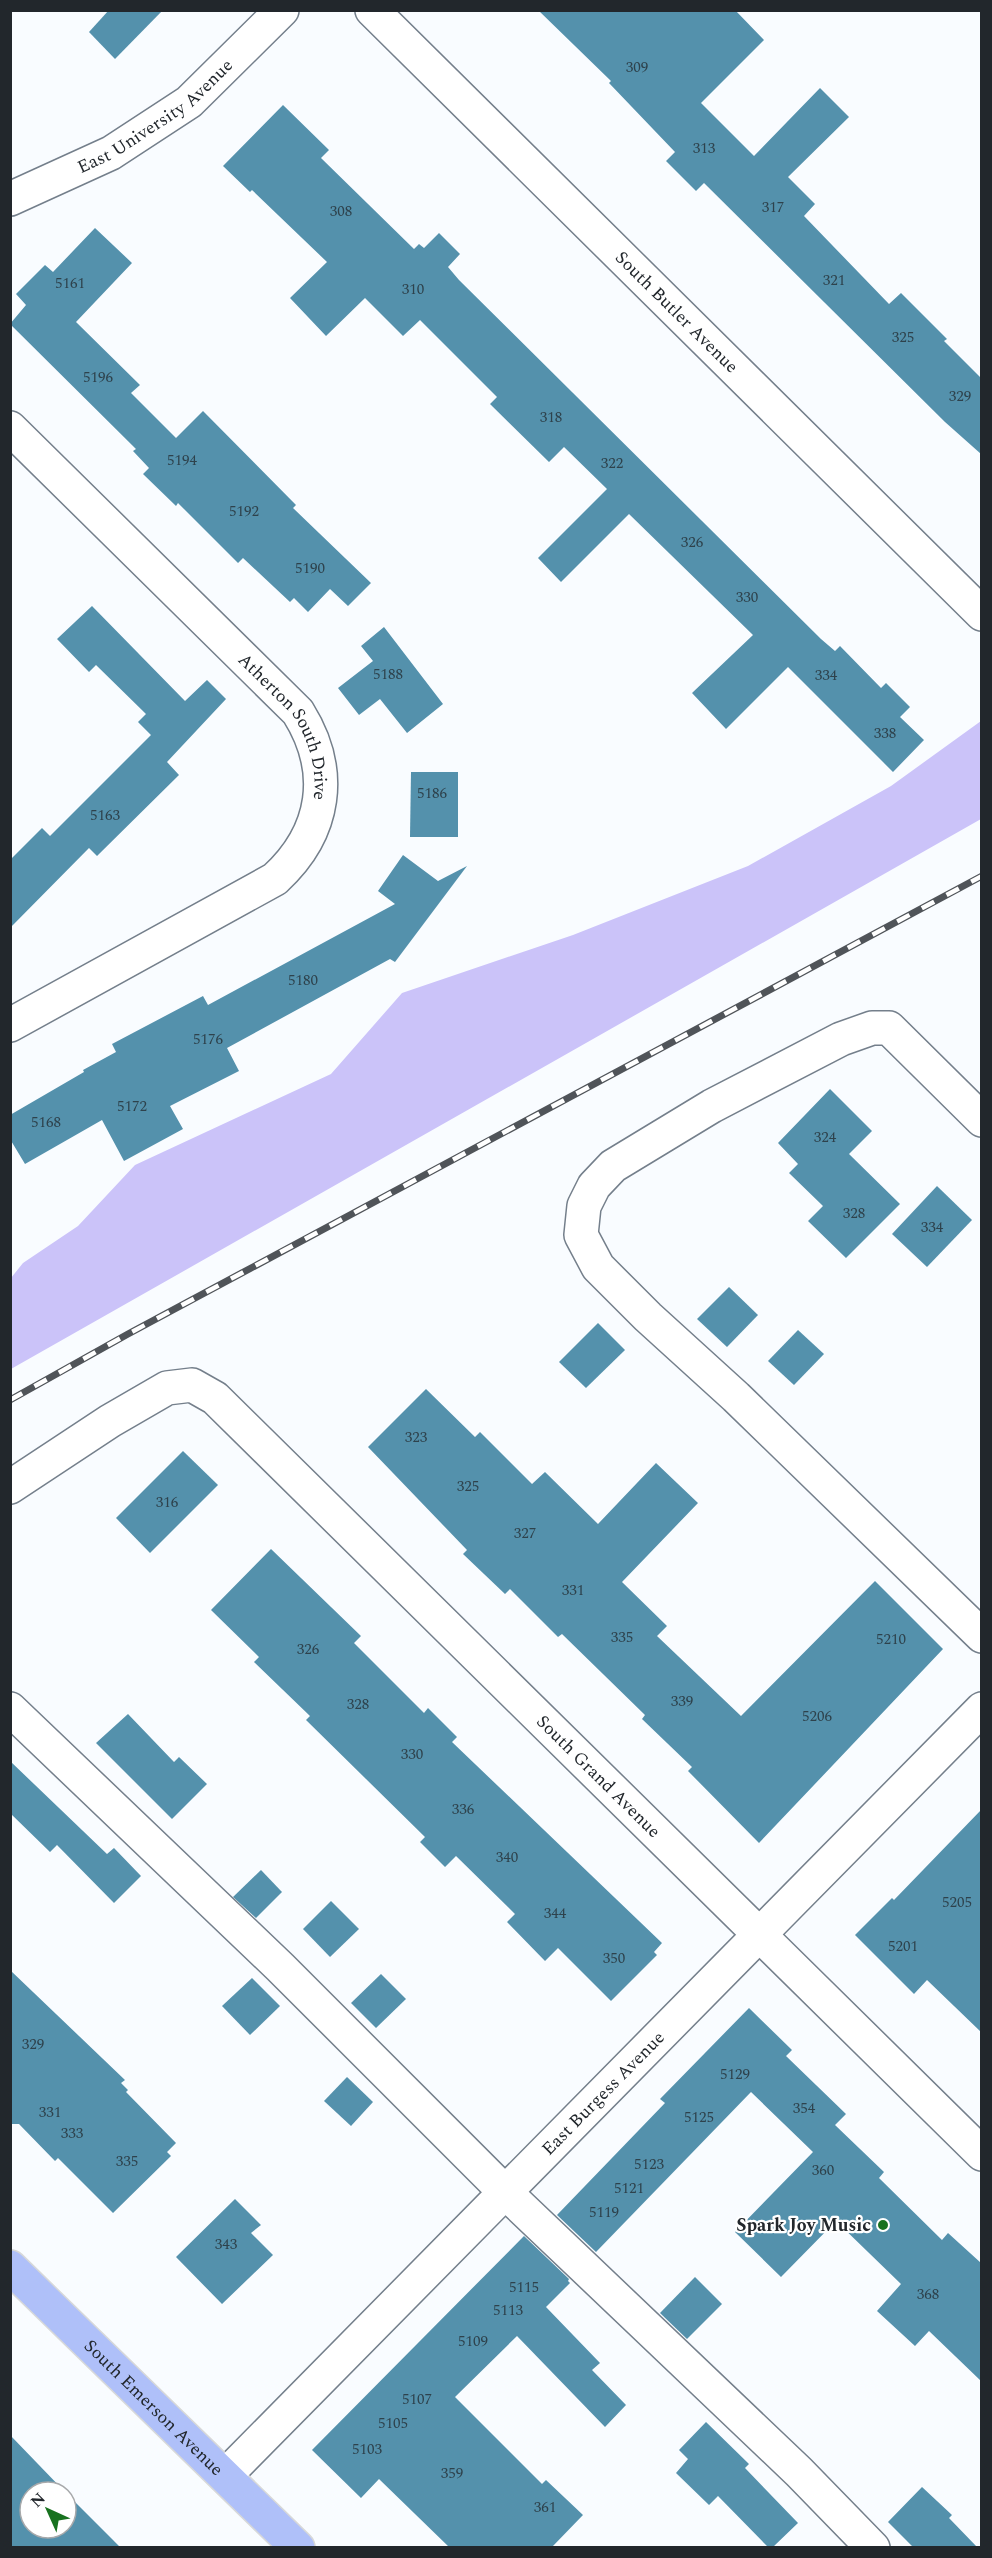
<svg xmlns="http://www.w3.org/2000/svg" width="992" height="2558" font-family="Spectral,serif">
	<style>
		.forest { fill: #cbc3f9 }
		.building { fill: #5491ac }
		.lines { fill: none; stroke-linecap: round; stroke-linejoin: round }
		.minor-casing { stroke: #747f8b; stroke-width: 36 }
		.major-casing { stroke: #d7d8d9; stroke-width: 36 }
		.minor { stroke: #fff; stroke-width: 33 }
		.major { stroke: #afc0f9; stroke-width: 33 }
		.rail-casing { stroke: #505459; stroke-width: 7 }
		.rail { stroke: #fff; stroke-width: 4.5; stroke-dasharray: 14; stroke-linecap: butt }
		.poi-dot { fill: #18721f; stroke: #fff; stroke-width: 2 }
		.labels { text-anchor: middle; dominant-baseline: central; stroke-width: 4.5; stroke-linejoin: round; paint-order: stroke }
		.number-label { font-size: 15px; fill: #2e424c }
		.street-label { font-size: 18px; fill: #22272c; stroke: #fff }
		.poi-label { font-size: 18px; font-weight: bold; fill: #22272c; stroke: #fff; text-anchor: end }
	</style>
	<rect width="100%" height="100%" fill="#f9fcff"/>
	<polygon class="forest" points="981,721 981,819 11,1369 11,1278 23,1263 78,1226 135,1165 331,1074 402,993 573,935 748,866 891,786"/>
	<g class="building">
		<polygon points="109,10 163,10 115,59 89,32"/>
		<polygon points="538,10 735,10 764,40 701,103 754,156 820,88 849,117 788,177 815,204 804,216 889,304 901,293 947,339 944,341 981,378 981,454 945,422 704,183 696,191 666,161 675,152 609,83 611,81"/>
		<polygon points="283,105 329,150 321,158 414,249 419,244 424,248 439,233 460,254 448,267 459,280 821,639 835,651 840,646 881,688 886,683 910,707 900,717 924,740 893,772 788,667 726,729 692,693 753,635 629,514 561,582 538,558 607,489 564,447 549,462 490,404 497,397 420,320 403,336 365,298 326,336 290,298 327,262 252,190 250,192 223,166"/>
		<polygon points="95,228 132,263 76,322 140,385 131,393 176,438 203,411 296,505 293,508 371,583 348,606 330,589 308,612 294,598 290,602 243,558 238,563 178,503 176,506 143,474 149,468 133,451 136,449 10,324 26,305 16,294 45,265 53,272"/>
		<polygon points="92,606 185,701 207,680 226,699 167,762 179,775 97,856 89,848 10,928 10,860 42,828 50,836 151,735 138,722 146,714 96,665 89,672 57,639"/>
		<polygon points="384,627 443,704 407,733 380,699 359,715 338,688 373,661 361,646"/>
		<polygon points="411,772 458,772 458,837 410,837"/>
		<polygon points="403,855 438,881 467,866 395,962 390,959 227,1048 239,1071 170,1106 183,1129 124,1161 102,1120 25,1164 10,1139 10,1115 84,1072 83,1070 116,1052 112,1044 203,996 208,1005 395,904 378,891"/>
		<polygon points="830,1089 872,1131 849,1154 900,1204 846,1258 808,1221 823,1206 789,1173 798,1164 778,1143"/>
		<polygon points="937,1186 972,1220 927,1267 892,1234"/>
		<polygon points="729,1287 758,1315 727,1347 697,1319"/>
		<polygon points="598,1323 625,1350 586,1388 559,1362"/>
		<polygon points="798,1330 824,1354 794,1385 768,1361"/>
		<polygon points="426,1389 475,1437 480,1432 532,1484 545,1472 598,1524 656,1463 698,1503 622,1582 667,1626 657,1636 741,1716 875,1581 943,1649 759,1843 688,1771 692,1767 642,1719 645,1715 562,1634 558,1637 510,1589 505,1594 463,1554 467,1550 368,1447"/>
		<polygon points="183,1451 218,1485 150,1553 116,1518"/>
		<polygon points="271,1549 361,1636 354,1643 424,1713 428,1708 457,1737 452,1742 662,1943 654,1952 657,1955 611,2001 558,1948 545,1961 507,1922 515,1914 456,1856 445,1867 420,1842 425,1837 306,1720 310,1716 254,1662 259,1657 211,1610"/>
		<polygon points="128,1714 174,1762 179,1757 207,1784 172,1819 96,1743"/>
		<polygon points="10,1761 107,1854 114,1848 141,1876 114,1903 57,1845 50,1852 10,1813"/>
		<polygon points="981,1810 981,2032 927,1980 914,1994 855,1935 892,1898 894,1900"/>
		<polygon points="261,1870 282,1892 256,1918 233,1897"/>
		<polygon points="331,1901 359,1929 330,1957 303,1929"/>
		<polygon points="10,1970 125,2080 121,2083 128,2090 126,2092 176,2143 167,2152 171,2156 113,2213 58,2158 55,2161 19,2124 10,2124"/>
		<polygon points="381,1974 406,1999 376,2028 351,2003"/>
		<polygon points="252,1978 280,2006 250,2035 222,2006"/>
		<polygon points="749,2008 792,2050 786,2056 846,2114 835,2125 884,2172 879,2178 942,2240 948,2233 981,2263 981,2381 929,2331 915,2346 877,2311 901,2284 836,2221 781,2277 735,2232 813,2152 751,2092 596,2252 557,2215 665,2103 660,2099"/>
		<polygon points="347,2077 373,2102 351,2126 324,2101"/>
		<polygon points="235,2199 261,2225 251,2233 273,2255 222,2304 176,2257"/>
		<polygon points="524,2236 569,2279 568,2281 570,2283 546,2307 600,2363 592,2370 626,2405 605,2427 517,2336 455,2397 542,2484 546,2480 583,2515 552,2547 449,2547 379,2479 361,2498 312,2450"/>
		<polygon points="695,2277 722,2304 687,2339 660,2313"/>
		<polygon points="706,2422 749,2464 745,2468 798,2523 773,2547 768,2547 718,2496 709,2505 676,2473 688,2459 679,2450"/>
		<polygon points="10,2435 65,2492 30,2492 30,2528 66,2528 66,2493 120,2547 10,2547"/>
		<polygon points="922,2487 952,2515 949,2518 977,2547 913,2547 888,2522"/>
	</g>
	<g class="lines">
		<defs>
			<g id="minor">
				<path id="s1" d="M372,10L982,614"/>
				<path id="s2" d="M10,199L111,153L189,102L282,10"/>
				<path id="s3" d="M10,428L298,712C335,771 326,832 275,879L10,1025"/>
				<polyline points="982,1120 889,1028 872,1028 841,1039 712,1106 613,1166 594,1186 584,1206 581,1235 598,1267 648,1317 736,1397 982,1636"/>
				<path id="s4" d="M10,1487L110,1421L167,1388L192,1385L215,1398L982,2154"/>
				<polyline points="10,1709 280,1967 505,2192 799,2472 873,2548"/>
				<path id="s5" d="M225,2476L982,1709"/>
			</g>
			<g id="major">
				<path id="s6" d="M10,2267L298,2548"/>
			</g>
		</defs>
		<use href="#minor" class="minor-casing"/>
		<use href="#major" class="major-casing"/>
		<use href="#minor" class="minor"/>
		<use href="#major" class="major"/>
		<defs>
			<polyline id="rail" points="10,1400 128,1334 982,876"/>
		</defs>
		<use href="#rail" class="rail-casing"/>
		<use href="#rail" class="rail"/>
	</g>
	<circle class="poi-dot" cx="883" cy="2225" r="6"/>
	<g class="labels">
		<g class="number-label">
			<text x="637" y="67">309</text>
			<text x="704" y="148">313</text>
			<text x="773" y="207">317</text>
			<text x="341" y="211">308</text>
			<text x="834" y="280">321</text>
			<text x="70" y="283">5161</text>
			<text x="413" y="289">310</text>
			<text x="903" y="337">325</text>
			<text x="98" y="377">5196</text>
			<text x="960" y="396">329</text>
			<text x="551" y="417">318</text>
			<text x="182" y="460">5194</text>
			<text x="612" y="463">322</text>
			<text x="244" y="511">5192</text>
			<text x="692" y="542">326</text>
			<text x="310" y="568">5190</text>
			<text x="747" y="597">330</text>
			<text x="388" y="674">5188</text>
			<text x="826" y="675">334</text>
			<text x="885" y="733">338</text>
			<text x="432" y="793">5186</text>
			<text x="105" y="815">5163</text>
			<text x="303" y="980">5180</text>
			<text x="208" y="1039">5176</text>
			<text x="132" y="1106">5172</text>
			<text x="46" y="1122">5168</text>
			<text x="825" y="1137">324</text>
			<text x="854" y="1213">328</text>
			<text x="932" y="1227">334</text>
			<text x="416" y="1437">323</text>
			<text x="468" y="1486">325</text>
			<text x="167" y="1502">316</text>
			<text x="525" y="1533">327</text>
			<text x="573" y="1590">331</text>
			<text x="622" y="1637">335</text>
			<text x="891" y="1639">5210</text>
			<text x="308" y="1649">326</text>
			<text x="682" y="1701">339</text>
			<text x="358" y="1704">328</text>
			<text x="817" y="1716">5206</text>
			<text x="412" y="1754">330</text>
			<text x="463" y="1809">336</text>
			<text x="507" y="1857">340</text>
			<text x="957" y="1902">5205</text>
			<text x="555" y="1913">344</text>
			<text x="903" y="1946">5201</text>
			<text x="614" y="1958">350</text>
			<text x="33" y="2044">329</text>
			<text x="735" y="2074">5129</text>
			<text x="804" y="2108">354</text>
			<text x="50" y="2112">331</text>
			<text x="699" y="2117">5125</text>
			<text x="72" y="2133">333</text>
			<text x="127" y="2161">335</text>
			<text x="649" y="2164">5123</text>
			<text x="823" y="2170">360</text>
			<text x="629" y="2188">5121</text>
			<text x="604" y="2212">5119</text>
			<text x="226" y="2244">343</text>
			<text x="524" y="2287">5115</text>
			<text x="928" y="2294">368</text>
			<text x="508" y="2310">5113</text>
			<text x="473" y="2341">5109</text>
			<text x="417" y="2399">5107</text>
			<text x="393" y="2423">5105</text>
			<text x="367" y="2449">5103</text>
			<text x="452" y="2473">359</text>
			<text x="545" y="2507">361</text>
		</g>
		<g class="street-label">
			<text stroke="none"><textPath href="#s2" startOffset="168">East University Avenue</textPath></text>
			<text stroke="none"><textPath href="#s1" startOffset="429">South Butler Avenue</textPath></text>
			<text stroke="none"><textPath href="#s3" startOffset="411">Atherton South Drive</textPath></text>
			<text stroke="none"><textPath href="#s4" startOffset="776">South Grand Avenue</textPath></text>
			<text stroke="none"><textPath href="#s5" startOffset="538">East Burgess Avenue</textPath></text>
			<text stroke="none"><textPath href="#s6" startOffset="201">South Emerson Avenue</textPath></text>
		</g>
		<g class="poi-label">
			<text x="871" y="2225">Spark Joy Music</text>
		</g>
	</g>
	<rect width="992" height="2558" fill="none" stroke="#22272c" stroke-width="24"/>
	<g transform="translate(48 2510) rotate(315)"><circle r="28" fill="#ffffff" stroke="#a7a9ab" stroke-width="1.5"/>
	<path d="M0-4.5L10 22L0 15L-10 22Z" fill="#18721f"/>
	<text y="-9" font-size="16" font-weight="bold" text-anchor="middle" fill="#22272c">N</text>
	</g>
</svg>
